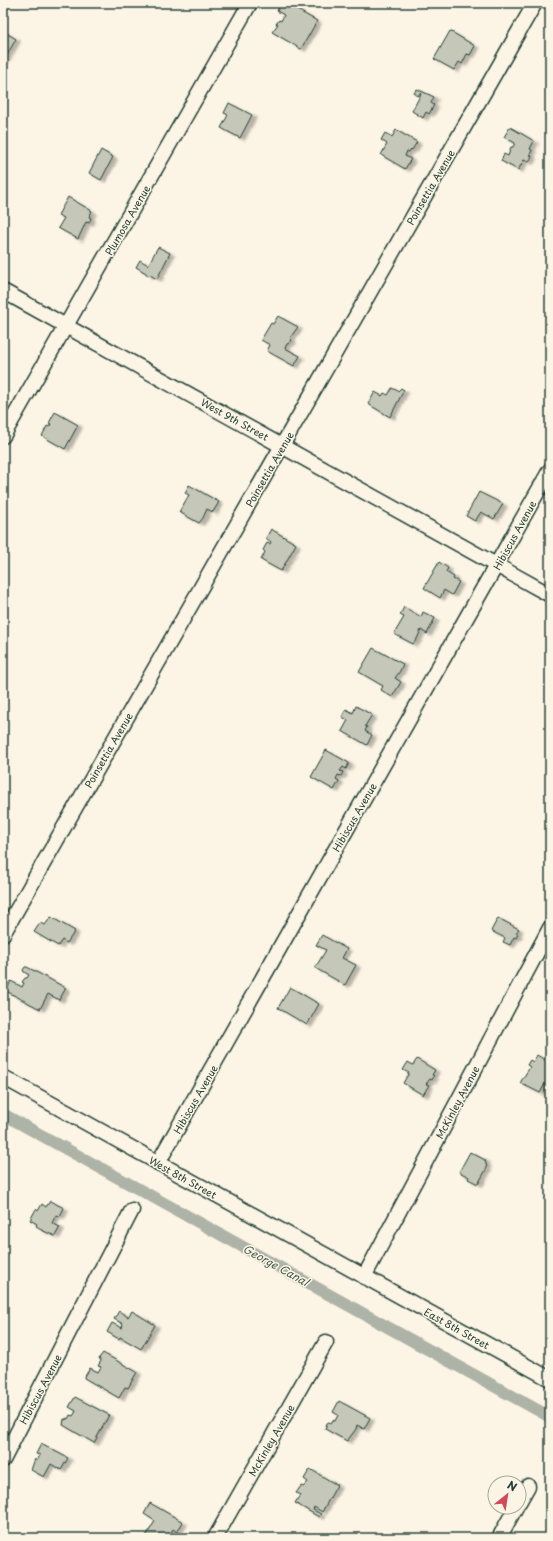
<svg xmlns="http://www.w3.org/2000/svg" width="553" height="1541" font-family="'Playpen Sans',sans-serif">
	<style>
		.lines { fill: none; stroke-linecap: round; stroke-linejoin: round }
		.canal { stroke: #aeb3a7; stroke-width: 12 }
		.building { fill: #c5c7b9; stroke: #1f3d34; filter: url(#shadow) }
		.minor-casing { stroke: #1f3d34; stroke-width: 17 }
		.minor { stroke: #fcf5e5; stroke-width: 14 }
		.labels { text-anchor: middle; dominant-baseline: central; stroke-width: 3; stroke-linejoin: round; paint-order: stroke }
		.street-label { font-size: 10px; fill: #1f3d34; stroke: #fcf5e5 }
		.water-label { font-size: 11px; font-style: italic; fill: #435a51; stroke: #fcf5e5 }
	</style>
	<defs>
		<filter id="shadow"><feDropShadow dx="4.5" dy="2.5" stdDeviation="1" flood-color="#0004"/></filter>
	</defs>
	<rect width="100%" height="100%" fill="#fcf5e5"/>
	<filter id="ink" filterUnits="userSpaceOnUse"><feTurbulence type="fractalNoise" baseFrequency=".025" numOctaves="2"/><feDisplacementMap in="SourceGraphic" scale="8" xChannelSelector="R" yChannelSelector="G"/><feConvolveMatrix kernelMatrix="1 2 1 2 8 2 1 2 1" color-interpolation-filters="sRGB"/></filter>
	<g filter="url(#ink)">
		<g class="lines">
			<polyline class="canal" points="3,1114 550,1417"/>
		</g>
		<g class="building">
			<polygon points="281,3 289,3 293,5 292,7 317,21 301,49 272,32 278,24 276,24 279,20 281,21 284,15 277,11"/>
			<polygon points="3,31 16,39 3,62"/>
			<polygon points="450,31 475,46 470,55 467,54 462,64 459,62 454,70 434,59"/>
			<polygon points="417,89 434,97 431,103 434,105 429,114 426,112 423,118 412,111 421,94 420,93 418,96 414,93"/>
			<polygon points="229,103 252,115 240,138 221,128 228,115 224,113"/>
			<polygon points="510,127 534,141 530,149 532,150 530,155 532,156 529,162 524,160 518,170 501,161 504,154 508,156 511,147 513,147 515,143 504,137"/>
			<polygon points="396,130 417,142 412,150 411,149 409,152 407,151 405,156 411,159 405,169 381,155 387,144 381,140 385,133 392,137"/>
			<polygon points="101,150 113,157 101,180 89,173"/>
			<polygon points="68,197 92,211 89,217 91,218 89,223 86,222 78,239 58,228 64,218 58,215"/>
			<polygon points="158,247 170,253 157,279 150,275 148,276 146,273 136,267 140,260 148,265"/>
			<polygon points="278,316 298,327 290,338 292,340 290,343 287,344 285,348 300,356 294,366 267,351 270,345 261,340 271,323 273,324"/>
			<polygon points="392,388 398,391 401,388 404,390 390,417 368,404 375,392 382,396 384,393 388,395"/>
			<polygon points="55,412 78,425 65,449 42,436 47,426 49,427 51,424 49,423"/>
			<polygon points="189,485 219,502 213,512 207,509 203,518 199,523 179,512 189,495 185,493"/>
			<polygon points="479,492 503,504 494,519 481,512 475,521 466,516"/>
			<polygon points="271,529 296,544 281,571 261,560 265,552 263,550 267,543 270,544 271,542 266,538"/>
			<polygon points="439,562 448,568 446,572 454,577 453,579 459,582 452,595 444,590 440,598 424,588"/>
			<polygon points="404,607 421,617 423,612 435,618 427,634 421,630 417,639 413,644 394,634 404,617 400,615"/>
			<polygon points="373,648 403,664 400,671 395,678 401,682 392,697 381,690 383,686 359,672"/>
			<polygon points="356,706 372,715 365,726 367,727 365,731 372,735 367,745 342,731 348,720 342,717 346,709 353,713"/>
			<polygon points="326,750 349,763 346,769 343,767 340,771 343,772 341,776 338,775 336,779 339,781 334,790 311,777"/>
			<polygon points="51,917 75,931 67,943 62,940 58,946 34,932 40,923 45,925"/>
			<polygon points="498,918 519,929 516,933 518,934 516,938 514,937 510,945 503,942 505,938 491,931"/>
			<polygon points="322,935 347,949 342,958 356,965 345,985 315,968 326,950 316,945"/>
			<polygon points="25,967 27,967 66,988 59,1000 48,994 40,1009 6,991 11,981 22,987 24,983 22,982 25,978 27,978 29,975 24,972 23,970"/>
			<polygon points="290,987 319,1004 307,1025 278,1008"/>
			<polygon points="537,1055 550,1063 550,1084 546,1082 540,1093 520,1083 530,1067 527,1065 530,1060 533,1062"/>
			<polygon points="417,1059 435,1070 432,1075 434,1076 432,1080 430,1079 426,1084 429,1085 423,1095 403,1083 409,1073 403,1070 408,1062 413,1065"/>
			<polygon points="470,1152 485,1160 487,1168 478,1184 468,1179 469,1177 459,1172"/>
			<polygon points="50,1201 64,1208 60,1216 56,1215 52,1223 60,1227 55,1236 41,1230 41,1229 36,1226 37,1224 30,1220 36,1209 38,1211 42,1204 46,1207"/>
			<polygon points="119,1311 128,1317 132,1311 155,1325 141,1349 120,1337 119,1339 107,1332 112,1323 122,1328 123,1324 114,1319"/>
			<polygon points="103,1353 137,1372 128,1388 125,1387 119,1398 84,1378 90,1368 98,1372 101,1367 98,1366 101,1361 99,1358"/>
			<polygon points="75,1397 109,1415 94,1443 63,1425 64,1419 66,1420 66,1418 68,1419 70,1415 73,1416 76,1411 69,1407"/>
			<polygon points="339,1401 370,1418 364,1429 357,1425 356,1429 347,1441 325,1429 327,1423 329,1422 331,1423 333,1420 335,1421 338,1415 333,1412"/>
			<polygon points="41,1444 68,1458 61,1470 51,1464 44,1477 31,1470 35,1459 37,1461 40,1455 36,1454"/>
			<polygon points="310,1469 337,1485 322,1512 314,1507 313,1510 321,1514 319,1517 295,1503 300,1495 296,1493 301,1486 303,1487 308,1482 304,1479"/>
			<polygon points="150,1503 183,1522 177,1532 173,1529 168,1538 150,1538 146,1536 155,1521 144,1514"/>
		</g>
		<g class="lines">
			<defs>
				<g id="minor">
					<polyline points="3,291 550,595"/>
					<polyline points="3,436 250,3"/>
					<polyline points="3,934 535,3"/>
					<polyline points="3,1077 550,1379"/>
					<polyline points="158,1163 550,470"/>
					<polyline points="364,1277 550,928"/>
					<polyline points="3,1460 132,1210"/>
					<polyline points="519,1502 528,1486"/>
					<polyline points="215,1538 326,1342"/>
					<polyline points="499,1538 516,1507"/>
				</g>
			</defs>
			<use href="#minor" class="minor-casing"/>
			<use href="#minor" class="minor"/>
		</g>
	</g>
	<g class="labels">
		<g class="street-label">
			<text transform="translate(430 187) rotate(-60)">Poinsettia Avenue</text>
			<text transform="translate(127 220) rotate(-60)">Plumosa Avenue</text>
			<text transform="translate(235 419) rotate(29)">West 9th Street</text>
			<text transform="translate(269 469) rotate(-60)">Poinsettia Avenue</text>
			<text transform="translate(514 535) rotate(-61)">Hibiscus Avenue</text>
			<text transform="translate(108 750) rotate(-60)">Poinsettia Avenue</text>
			<text transform="translate(354 817) rotate(-60)">Hibiscus Avenue</text>
			<text transform="translate(195 1099) rotate(-60)">Hibiscus Avenue</text>
			<text transform="translate(457 1102) rotate(-62)">McKinley Avenue</text>
			<text transform="translate(183 1177) rotate(29)">West 8th Street</text>
			<text transform="translate(457 1328) rotate(29)">East 8th Street</text>
			<text transform="translate(40 1389) rotate(-62)">Hibiscus Avenue</text>
			<text transform="translate(271 1440) rotate(-60)">McKinley Avenue</text>
		</g>
		<g class="water-label">
			<text transform="translate(276 1265) rotate(29)">George Canal</text>
		</g>
	</g>
	<rect width="553" height="1541" fill="none" stroke="#fcf5e5" stroke-width="16"/>
	<rect x="8" y="8" width="537" height="1525" fill="none" stroke="#1f3d34" stroke-width="1.5" filter="url(#ink)"/>
	<g transform="translate(507 1495) rotate(30)"><circle r="19" fill="#fcf5e5" stroke="#a4ab9e"/>
	<path d="M0-3L7 15L0 10L-7 15Z" fill="#d1495b"/>
	<text y="-6" font-size="11" font-weight="bold" text-anchor="middle" fill="#1f3d34">N</text>
	</g>
</svg>
